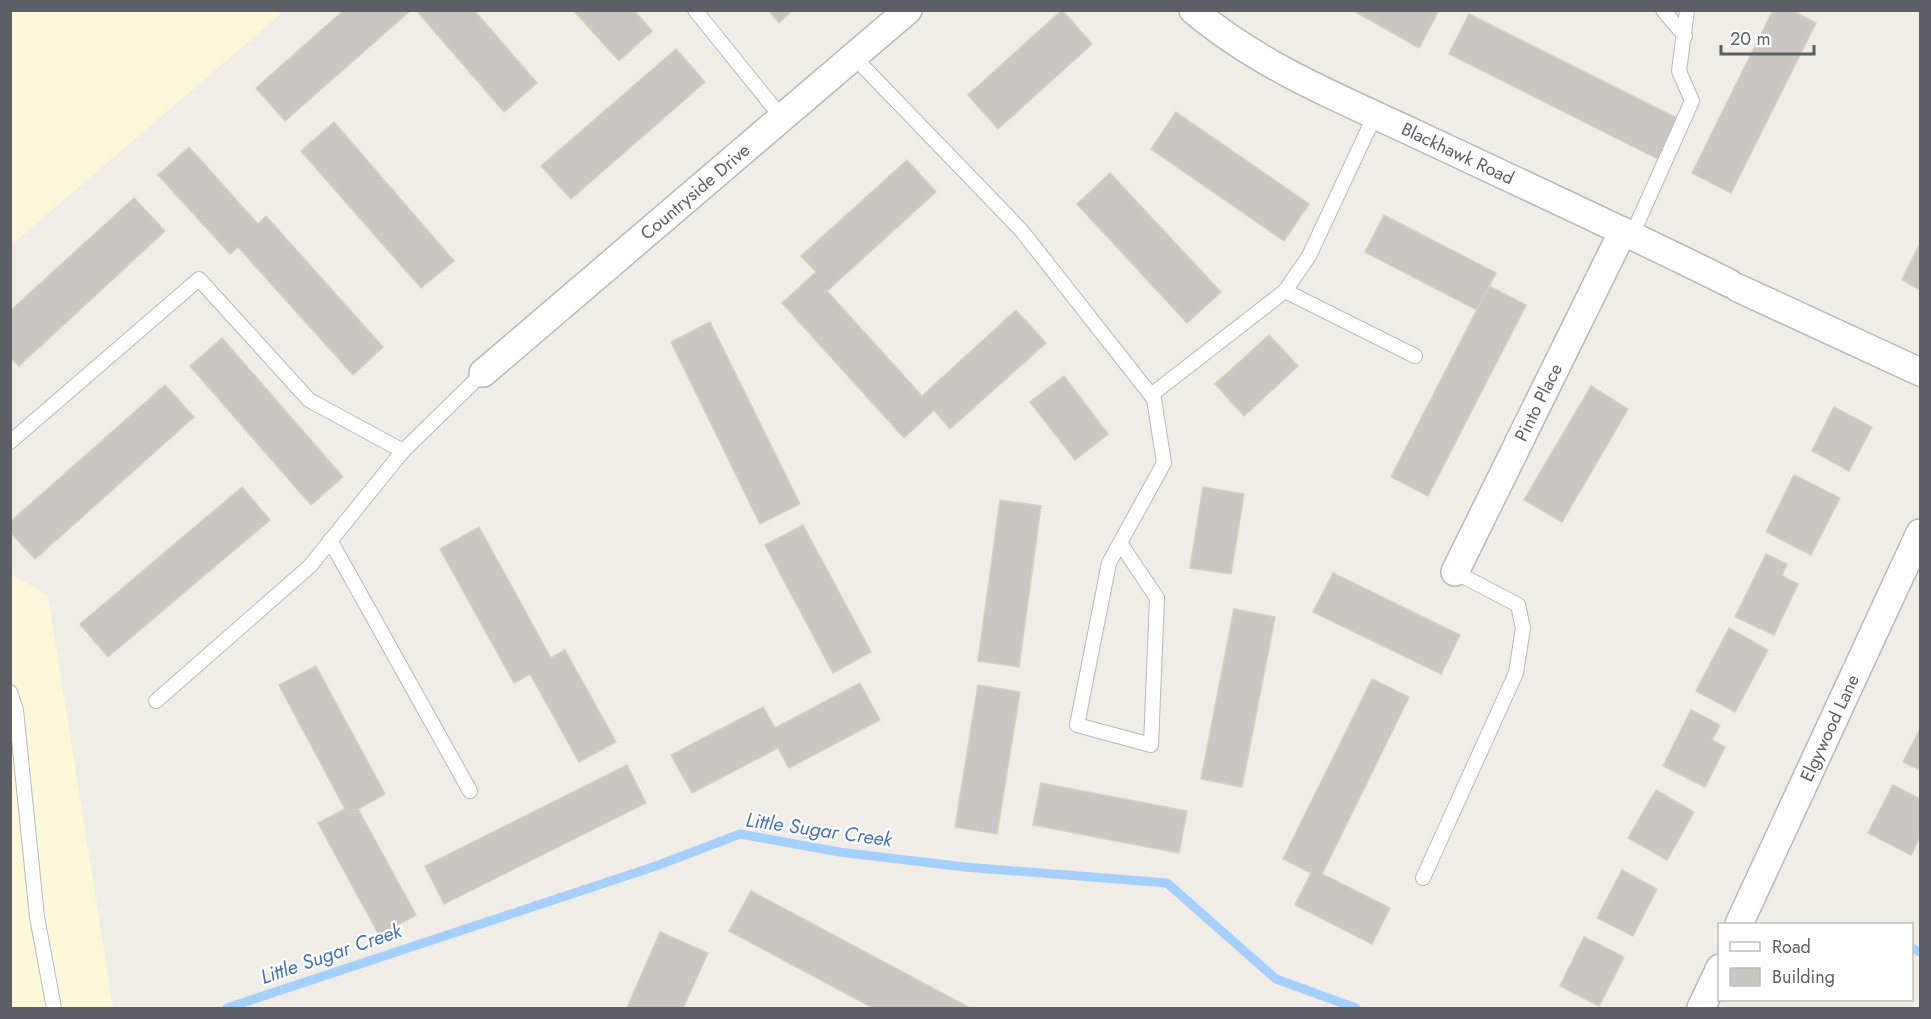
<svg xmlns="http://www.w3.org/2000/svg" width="1931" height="1019" font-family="Jost,sans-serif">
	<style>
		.commercial { fill: #fef8db }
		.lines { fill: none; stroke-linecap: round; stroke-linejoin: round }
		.stream { stroke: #a5d0fe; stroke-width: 9 }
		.building { fill: #cac7c2; stroke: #d4d0c3; stroke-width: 1.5 }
		.service-casing { stroke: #b7b9be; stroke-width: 16 }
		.minor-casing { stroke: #b7b9be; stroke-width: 30 }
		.service { stroke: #fff; stroke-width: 14 }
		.minor { stroke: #fff; stroke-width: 27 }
		.labels { text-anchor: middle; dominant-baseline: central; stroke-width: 4.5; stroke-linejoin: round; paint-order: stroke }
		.street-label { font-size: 18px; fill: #5c5f65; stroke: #fff }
		.water-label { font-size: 20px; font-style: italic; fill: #4474ba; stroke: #fff }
	</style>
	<rect width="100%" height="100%" fill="#efede5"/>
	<g class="commercial">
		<polygon points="11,10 284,10 284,11 11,245"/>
		<polygon points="10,573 48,596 113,1008 11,1008"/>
	</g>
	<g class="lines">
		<g class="stream">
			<polyline points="1912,948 1920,952"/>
			<polyline points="227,1008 656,866 740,834 839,852 965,867 1167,883 1276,979 1356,1008"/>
		</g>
	</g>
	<g class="building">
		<polygon points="344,10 411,10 285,121 256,88"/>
		<polygon points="416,10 474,10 537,83 504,112"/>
		<polygon points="573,10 634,10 652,31 619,61"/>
		<polygon points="768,10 793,10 779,23"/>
		<polygon points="1062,10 1092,44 998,129 968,95"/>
		<polygon points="1352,10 1439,10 1419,48"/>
		<polygon points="1773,10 1792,10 1816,23 1731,193 1692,173"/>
		<polygon points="1469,14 1679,119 1658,159 1449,54"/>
		<polygon points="676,49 705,82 571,199 541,166"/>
		<polygon points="1176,112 1309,204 1284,241 1151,149"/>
		<polygon points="334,122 454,261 421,288 301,151"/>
		<polygon points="189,147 258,224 266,216 383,347 353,375 238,247 230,254 158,175"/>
		<polygon points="907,160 936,192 827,291 922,396 1016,310 1046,343 950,429 934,410 904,438 782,303 816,272 801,256"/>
		<polygon points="1110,173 1221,292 1187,323 1077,204"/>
		<polygon points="134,198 165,231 19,366 10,357 10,311"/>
		<polygon points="1384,215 1496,273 1477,310 1365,252"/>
		<polygon points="1920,243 1920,290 1902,280"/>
		<polygon points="1489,286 1526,305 1428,496 1391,477"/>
		<polygon points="710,322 800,504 760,524 671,342"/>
		<polygon points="1269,335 1298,366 1244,416 1215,384"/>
		<polygon points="222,338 343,477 311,505 190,366"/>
		<polygon points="1064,376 1108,434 1075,460 1030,402"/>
		<polygon points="165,385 194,417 35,559 10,532 10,522"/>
		<polygon points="1591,386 1628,409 1562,522 1524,500"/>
		<polygon points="1834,407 1872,427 1849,471 1812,451"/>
		<polygon points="1794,475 1840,498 1811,555 1766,532"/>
		<polygon points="242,487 270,520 108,657 80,624"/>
		<polygon points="1203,487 1244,494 1231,574 1190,568"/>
		<polygon points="1000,500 1041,506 1019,667 978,661"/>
		<polygon points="803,525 871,652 833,673 765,545"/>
		<polygon points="479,527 551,658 565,650 616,742 579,762 530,674 514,683 440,549"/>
		<polygon points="1766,554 1787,564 1782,576 1798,584 1774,635 1735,617"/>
		<polygon points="1333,573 1460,635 1441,674 1313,612"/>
		<polygon points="1234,609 1275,617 1242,787 1201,779"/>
		<polygon points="1729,628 1768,650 1735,712 1696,691"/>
		<polygon points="316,666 385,794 358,809 416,915 379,935 318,823 345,809 279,685"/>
		<polygon points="1372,679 1409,697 1322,874 1390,908 1372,944 1295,905 1311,873 1283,859"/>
		<polygon points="860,683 880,720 789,768 778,748 692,793 671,755 763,707 775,728"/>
		<polygon points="978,685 1020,692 997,834 955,827"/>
		<polygon points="1691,710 1720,725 1712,740 1725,747 1705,787 1663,766"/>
		<polygon points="1920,729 1920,770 1903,762"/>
		<polygon points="627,765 646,803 444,904 425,866"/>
		<polygon points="1041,783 1187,811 1179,853 1033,825"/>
		<polygon points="1893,785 1920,799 1920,837 1911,855 1868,833"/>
		<polygon points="1656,790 1694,812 1667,860 1628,838"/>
		<polygon points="1622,870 1657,889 1633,936 1597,918"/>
		<polygon points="751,891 970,1008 873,1008 729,931"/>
		<polygon points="660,932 708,953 683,1008 627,1008"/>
		<polygon points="1584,937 1624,957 1599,1006 1560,986"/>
	</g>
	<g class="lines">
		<defs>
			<g id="service">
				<polyline points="695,10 782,118"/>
				<polyline points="1663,10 1685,36"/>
				<polyline points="854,57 1021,230 1154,399 1164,463 1109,563 1077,725 1151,745 1157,598 1120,543"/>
				<polyline points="1632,235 1692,101 1679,71 1687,10"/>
				<polyline points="1285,291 1415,356"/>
				<polyline points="1151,395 1285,291 1309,256 1375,115"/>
				<polyline points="10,442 199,279 309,400 403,451 483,373"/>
				<polyline points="330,540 470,791"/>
				<polyline points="10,692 16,710 37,917 54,1008"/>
				<polyline points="156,701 310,566 403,451"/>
				<polyline points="1423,878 1516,673 1523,628 1518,605 1455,572"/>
			</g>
			<g id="minor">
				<path id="s1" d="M1193,10C1259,66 1339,98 1416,134C1520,183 1625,231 1729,283"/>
				<polyline points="1738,288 1920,372"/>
				<path id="s2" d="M483,373L908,10"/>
				<path id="s3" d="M1455,572L1623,231"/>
				<path id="s4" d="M1739,924L1920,533"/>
				<polyline points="1701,1008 1720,968"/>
			</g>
		</defs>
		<use href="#service" class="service-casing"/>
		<use href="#minor" class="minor-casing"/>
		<use href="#service" class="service"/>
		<use href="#minor" class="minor"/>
	</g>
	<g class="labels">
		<g class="street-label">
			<text stroke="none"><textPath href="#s1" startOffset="302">Blackhawk Road</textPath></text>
			<text stroke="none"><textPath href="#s2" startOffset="279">Countryside Drive</textPath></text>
			<text stroke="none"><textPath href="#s3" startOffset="189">Pinto Place</textPath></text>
			<text stroke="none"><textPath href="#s4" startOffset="216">Elgywood Lane</textPath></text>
		</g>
		<g class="water-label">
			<text transform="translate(819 830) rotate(8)">Little Sugar Creek</text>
			<text transform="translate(331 954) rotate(-19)">Little Sugar Creek</text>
		</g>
	</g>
	<rect width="1931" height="1019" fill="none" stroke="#5c5f65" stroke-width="24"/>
	<rect x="1718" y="923" width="195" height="78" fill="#ffffff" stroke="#bebfc1" stroke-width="1.5"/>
	<rect x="1730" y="942" width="30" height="9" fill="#ffffff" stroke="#bebfc1" stroke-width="1.5"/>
	<text x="1772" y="953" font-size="18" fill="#5c5f65">Road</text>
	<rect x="1730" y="968" width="30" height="18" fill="#cac7c2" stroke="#bebfc1" stroke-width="1.5"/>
	<text x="1772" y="983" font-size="18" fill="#5c5f65">Building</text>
	<path d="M1721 45v9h93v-9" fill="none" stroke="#5c5f65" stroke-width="3"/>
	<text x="1730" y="45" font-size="18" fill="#5c5f65" stroke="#ffffff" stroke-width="4.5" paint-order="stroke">20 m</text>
</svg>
